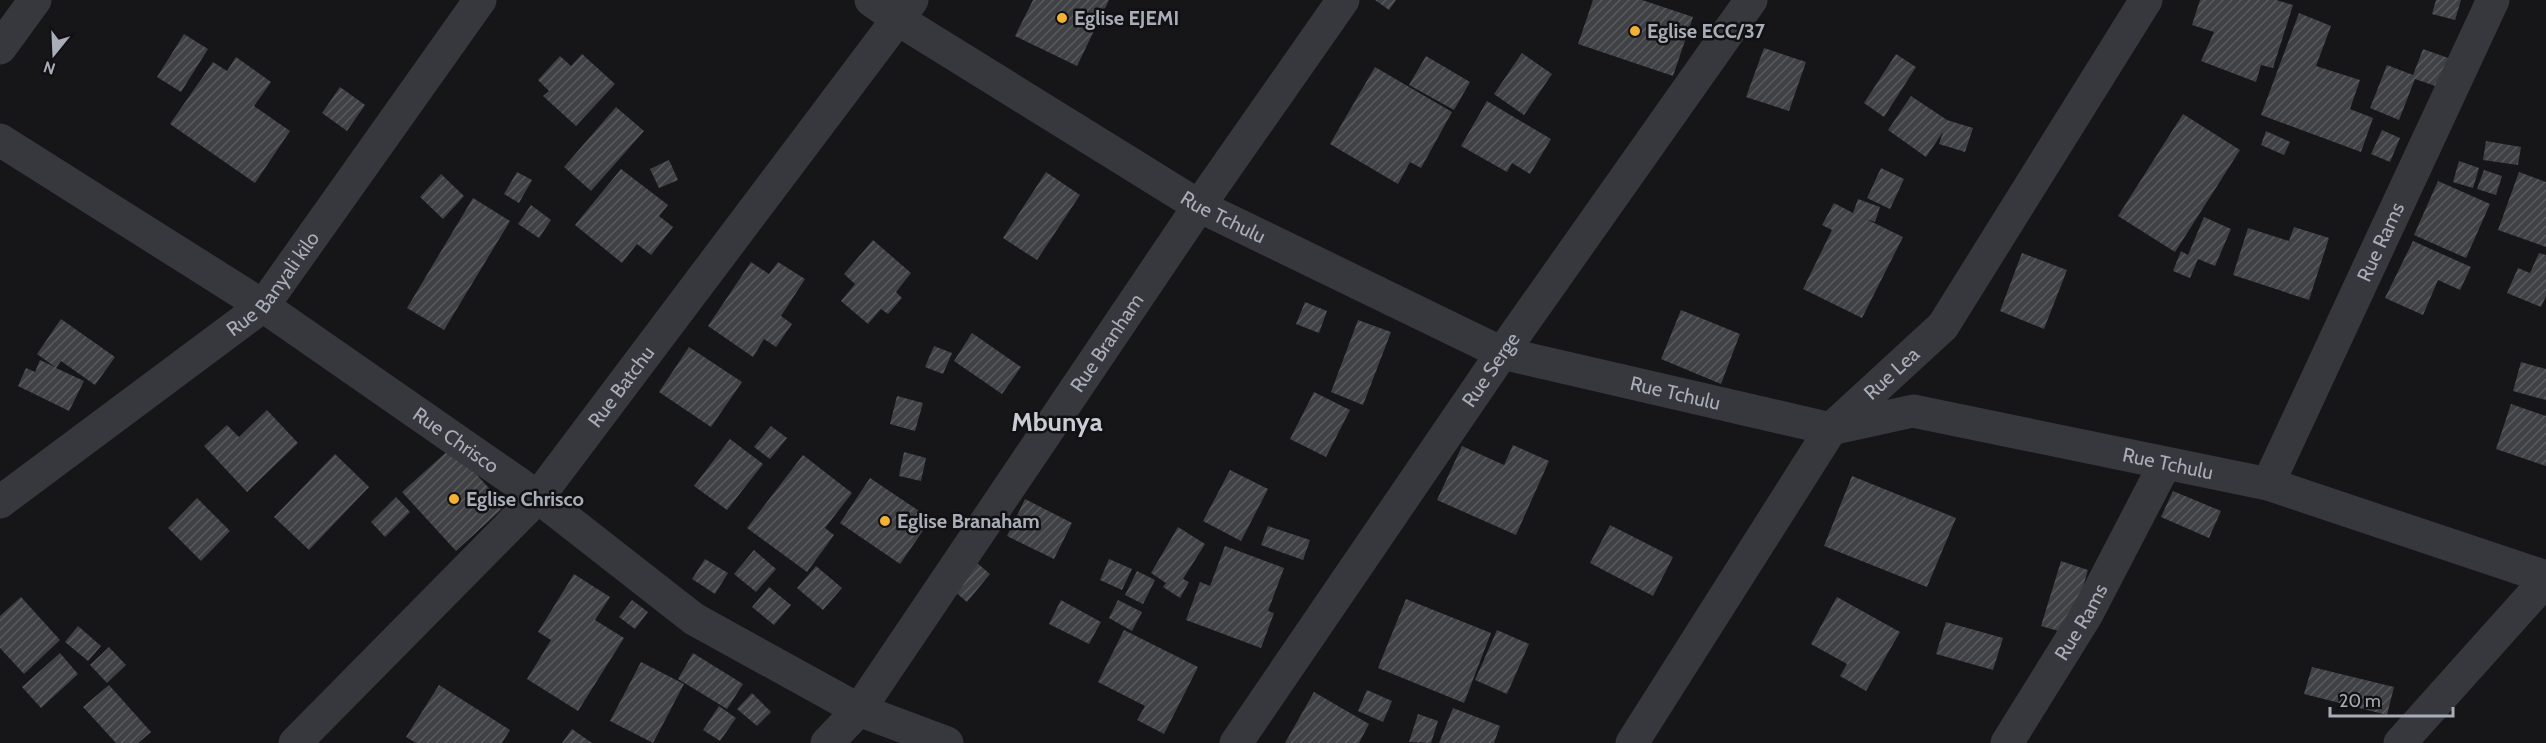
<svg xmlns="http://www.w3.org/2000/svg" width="2546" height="743" font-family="Cabin,sans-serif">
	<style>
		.building { fill: url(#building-hatch) }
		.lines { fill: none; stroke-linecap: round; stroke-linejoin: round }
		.minor { stroke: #37383d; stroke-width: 33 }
		.poi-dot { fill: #f2b134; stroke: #111113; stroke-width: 2 }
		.labels { text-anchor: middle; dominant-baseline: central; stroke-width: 5; stroke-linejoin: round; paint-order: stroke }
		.poi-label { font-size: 20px; font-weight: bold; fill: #a8adb8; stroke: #111113; text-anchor: start }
		.street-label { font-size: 20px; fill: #a8adb8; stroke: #111113 }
		.district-label { font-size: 26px; font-weight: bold; fill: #c9ccd4; stroke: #111113 }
	</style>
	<defs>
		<pattern id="building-hatch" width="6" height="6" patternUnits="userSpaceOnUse" patternTransform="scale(1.5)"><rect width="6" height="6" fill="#404145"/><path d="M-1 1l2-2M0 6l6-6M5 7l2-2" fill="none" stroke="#595a5e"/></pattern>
	</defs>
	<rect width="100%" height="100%" fill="#161618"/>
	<g class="building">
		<polygon points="1033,0 1109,0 1077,66 1015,36"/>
		<polygon points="1375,0 1396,0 1389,10"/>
		<polygon points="1593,0 1642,0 1693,17 1673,76 1578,44"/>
		<polygon points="2200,0 2276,0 2293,5 2273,68 2261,65 2256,82 2201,61 2214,32 2192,25"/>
		<polygon points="2436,0 2461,0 2455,20 2432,14"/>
		<polygon points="2299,13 2331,26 2316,66 2360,80 2350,109 2373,118 2361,152 2261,115"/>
		<polygon points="184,34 208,49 181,92 157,77"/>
		<polygon points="1764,48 1806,62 1789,111 1746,97"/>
		<polygon points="2423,49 2451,59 2441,88 2415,79 2399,120 2370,108 2387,65 2413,75"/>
		<polygon points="1522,53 1552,74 1524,115 1494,94"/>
		<polygon points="582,54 615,84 576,126 543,96 549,91 538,80 560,56 571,66"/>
		<polygon points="1896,54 1916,67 1884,117 1864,103"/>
		<polygon points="1426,56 1470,82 1454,110 1409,85"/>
		<polygon points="236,57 271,82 254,106 290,131 255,183 170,124 213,62 227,71"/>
		<polygon points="1375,67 1452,112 1421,168 1410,162 1398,184 1330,144"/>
		<polygon points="340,87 365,105 347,131 322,113"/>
		<polygon points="1911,96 1947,120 1973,128 1965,152 1939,144 1943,132 1926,157 1888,130"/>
		<polygon points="1487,101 1551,139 1530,174 1512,163 1507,172 1461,146"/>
		<polygon points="616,107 644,131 591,191 564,167"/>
		<polygon points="2183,114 2240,150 2175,252 2118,216"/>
		<polygon points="2382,130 2400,138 2390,162 2371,154"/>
		<polygon points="2266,131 2290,142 2284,155 2261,145"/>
		<polygon points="2486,141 2521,147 2518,165 2483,160"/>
		<polygon points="669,160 678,180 659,188 650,169"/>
		<polygon points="2459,161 2479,168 2473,188 2453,182"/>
		<polygon points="1881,168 1904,179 1890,209 1867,198"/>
		<polygon points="621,169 668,205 659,216 673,227 651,255 637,244 622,263 575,225"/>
		<polygon points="2484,170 2502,176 2496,195 2477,189"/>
		<polygon points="517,172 532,180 519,203 504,194"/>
		<polygon points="1046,172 1080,195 1037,260 1003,238"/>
		<polygon points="2519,172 2546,182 2546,247 2498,230"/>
		<polygon points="441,174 464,196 443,219 420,197"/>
		<polygon points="2438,181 2490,204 2466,258 2414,235"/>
		<polygon points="473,198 510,221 444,330 407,308"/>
		<polygon points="1858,199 1880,207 1875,222 1866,219 1903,237 1862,318 1803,289 1832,230 1822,225 1834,203 1853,213"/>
		<polygon points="531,205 551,220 539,238 518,224"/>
		<polygon points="2204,217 2231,229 2215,266 2198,259 2190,278 2173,271 2181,251 2188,255"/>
		<polygon points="2294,227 2329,238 2309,300 2233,275 2248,228 2289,241"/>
		<polygon points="873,240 911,273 896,292 902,298 888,314 881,309 868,324 841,301 855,284 844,274"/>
		<polygon points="2413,241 2471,267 2460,290 2438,280 2423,315 2385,298"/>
		<polygon points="2022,253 2067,270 2044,329 2000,311"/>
		<polygon points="2539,253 2546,255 2546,296 2541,307 2507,293 2518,268 2530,273"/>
		<polygon points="751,262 769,274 778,262 805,279 781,316 792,324 776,347 764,339 753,357 708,326"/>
		<polygon points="1305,302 1327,311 1319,333 1296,324"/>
		<polygon points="1681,310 1740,334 1721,384 1661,359"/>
		<polygon points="61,319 115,357 95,385 61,361 56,368 84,381 69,411 18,386 26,368 35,372 40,360 55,367 37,354"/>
		<polygon points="1358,320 1391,332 1363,405 1331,392"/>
		<polygon points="972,333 1021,367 1002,394 954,361"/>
		<polygon points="934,346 952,353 943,374 925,367"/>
		<polygon points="689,347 742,382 711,427 659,392"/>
		<polygon points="2521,362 2546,369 2546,400 2513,391"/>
		<polygon points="1314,392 1350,410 1326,457 1290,439"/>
		<polygon points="897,396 923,403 915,431 890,424"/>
		<polygon points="2511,404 2546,416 2546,466 2496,449"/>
		<polygon points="267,410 298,443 247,492 204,446 227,425 239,437"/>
		<polygon points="771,426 787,438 770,459 754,447"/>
		<polygon points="730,439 763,464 727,510 694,486"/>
		<polygon points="1513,445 1549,461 1516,535 1437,500 1462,446 1504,465"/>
		<polygon points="452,447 505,506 456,551 402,492"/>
		<polygon points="904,452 926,458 921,481 899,476"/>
		<polygon points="335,454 369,487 309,550 274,517"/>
		<polygon points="803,455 852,493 825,528 834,535 807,572 747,528"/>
		<polygon points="1230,470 1268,489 1241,541 1203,521"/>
		<polygon points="1852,476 1956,518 1927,587 1824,546"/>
		<polygon points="870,478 931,519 900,564 840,523"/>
		<polygon points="2173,491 2221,511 2209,538 2161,517"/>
		<polygon points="396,497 410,512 385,537 371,522"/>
		<polygon points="197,498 230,531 201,561 168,528"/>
		<polygon points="1025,499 1072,523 1054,559 1007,536"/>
		<polygon points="1610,525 1673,557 1653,596 1590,563"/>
		<polygon points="1268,526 1310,540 1303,560 1261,545"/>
		<polygon points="1178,527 1205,544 1183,579 1189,582 1180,598 1163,587 1166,583 1151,573"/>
		<polygon points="1225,546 1284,568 1268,611 1274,613 1261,648 1186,620 1200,582 1210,586"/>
		<polygon points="754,550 776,569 756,592 734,574"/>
		<polygon points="970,557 990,574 967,602 947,585"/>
		<polygon points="705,559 728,573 715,594 692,579"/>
		<polygon points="1109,559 1132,569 1122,590 1100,580"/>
		<polygon points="2061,561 2088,570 2069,634 2041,626"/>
		<polygon points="816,566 842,588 823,610 797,588"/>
		<polygon points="1137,571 1155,580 1143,604 1125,595"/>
		<polygon points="574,574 610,597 595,620 624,638 578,711 527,679 551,640 538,632"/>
		<polygon points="769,587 791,605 774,625 752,607"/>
		<polygon points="21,597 60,640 24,674 0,648 0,616"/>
		<polygon points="1837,597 1900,632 1866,691 1840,676 1847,664 1811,644"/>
		<polygon points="1406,599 1491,633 1464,703 1378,668"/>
		<polygon points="632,600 648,612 635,629 619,617"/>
		<polygon points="1061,600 1101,622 1089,644 1049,624"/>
		<polygon points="1118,600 1142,612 1132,631 1109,618"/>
		<polygon points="1946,622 2003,638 1993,670 1936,654"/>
		<polygon points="78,626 101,646 88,661 65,642"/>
		<polygon points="1124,630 1198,667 1164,734 1137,720 1145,706 1098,682"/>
		<polygon points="1497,630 1529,644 1507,694 1475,680"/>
		<polygon points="109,647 126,665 107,683 90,665"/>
		<polygon points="60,653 78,674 41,708 22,687"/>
		<polygon points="693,653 743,684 727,709 678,679"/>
		<polygon points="641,662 684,684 653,743 610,721"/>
		<polygon points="2312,667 2394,687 2387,715 2304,694"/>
		<polygon points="109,685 151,732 138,743 116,743 83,707"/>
		<polygon points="439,685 510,730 502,743 416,743 406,737"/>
		<polygon points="1367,690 1392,701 1383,722 1358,711"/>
		<polygon points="1314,692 1369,724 1359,743 1285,743"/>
		<polygon points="752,693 771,712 757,726 737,709"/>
		<polygon points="719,706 736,718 720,741 703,730"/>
		<polygon points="1453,708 1500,726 1494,743 1439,743"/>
		<polygon points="1418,714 1438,721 1431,743 1409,742"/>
		<polygon points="572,729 592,743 562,743"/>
	</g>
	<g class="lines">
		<g class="minor">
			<path id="s1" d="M871,0L899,20L1199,206L1502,353L1831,429L1913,411L2268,484L2546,577"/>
			<polyline points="0,48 35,0"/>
			<path id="s2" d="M0,140L263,306L538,497L694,619L859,710L947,743"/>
			<path id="s3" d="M2268,484L2493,0"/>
			<path id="s4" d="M0,502L263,306L480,0"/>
			<path id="s5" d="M295,743L538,497L912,0"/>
			<path id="s6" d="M827,743L859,710L1199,206L1343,0"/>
			<path id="s7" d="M1236,743L1502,353L1751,0"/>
			<path id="s8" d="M1632,743L1831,429L1943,326L2146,0"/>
			<path id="s9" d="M2007,743L2087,614L2165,464"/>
			<polyline points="2400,743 2546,580"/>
		</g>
	</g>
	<g class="poi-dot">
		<circle cx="1062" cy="18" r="6"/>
		<circle cx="1635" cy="31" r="6"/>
		<circle cx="454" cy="499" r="6"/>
		<circle cx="885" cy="521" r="6"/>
	</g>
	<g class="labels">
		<g class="poi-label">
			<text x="1074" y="18">Eglise EJEMI</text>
			<text x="1647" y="31">Eglise ECC/37</text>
			<text x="466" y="499">Eglise Chrisco</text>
			<text x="897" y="521">Eglise Branaham</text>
		</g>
		<g class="street-label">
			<text stroke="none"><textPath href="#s1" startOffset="414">Rue Tchulu</textPath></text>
			<text stroke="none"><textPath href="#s3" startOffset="267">Rue Rams</textPath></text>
			<text stroke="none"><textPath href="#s4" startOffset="351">Rue Banyali kilo</textPath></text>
			<text stroke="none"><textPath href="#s6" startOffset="489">Rue Branham</textPath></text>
			<text stroke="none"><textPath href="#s7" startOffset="452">Rue Serge</textPath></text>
			<text stroke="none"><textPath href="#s8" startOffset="454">Rue Lea</textPath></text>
			<text stroke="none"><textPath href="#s5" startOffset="484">Rue Batchu</textPath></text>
			<text stroke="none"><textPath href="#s1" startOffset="902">Rue Tchulu</textPath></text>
			<text stroke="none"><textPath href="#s2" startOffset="546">Rue Chrisco</textPath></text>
			<text stroke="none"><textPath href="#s1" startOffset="1406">Rue Tchulu</textPath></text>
			<text stroke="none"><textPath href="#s9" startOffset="142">Rue Rams</textPath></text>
		</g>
		<g class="district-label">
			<text x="1057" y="422">Mbunya</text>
		</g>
	</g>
	<g transform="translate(54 54) rotate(198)" stroke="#111113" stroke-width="4.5" paint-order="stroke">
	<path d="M0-4.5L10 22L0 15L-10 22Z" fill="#a8adb8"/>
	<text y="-9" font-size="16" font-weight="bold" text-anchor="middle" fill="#a8adb8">N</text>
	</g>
	<path d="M2330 707v9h123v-9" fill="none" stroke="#a8adb8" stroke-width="3"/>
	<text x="2339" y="707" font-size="18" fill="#a8adb8" stroke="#111113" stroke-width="4.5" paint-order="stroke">20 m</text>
</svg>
